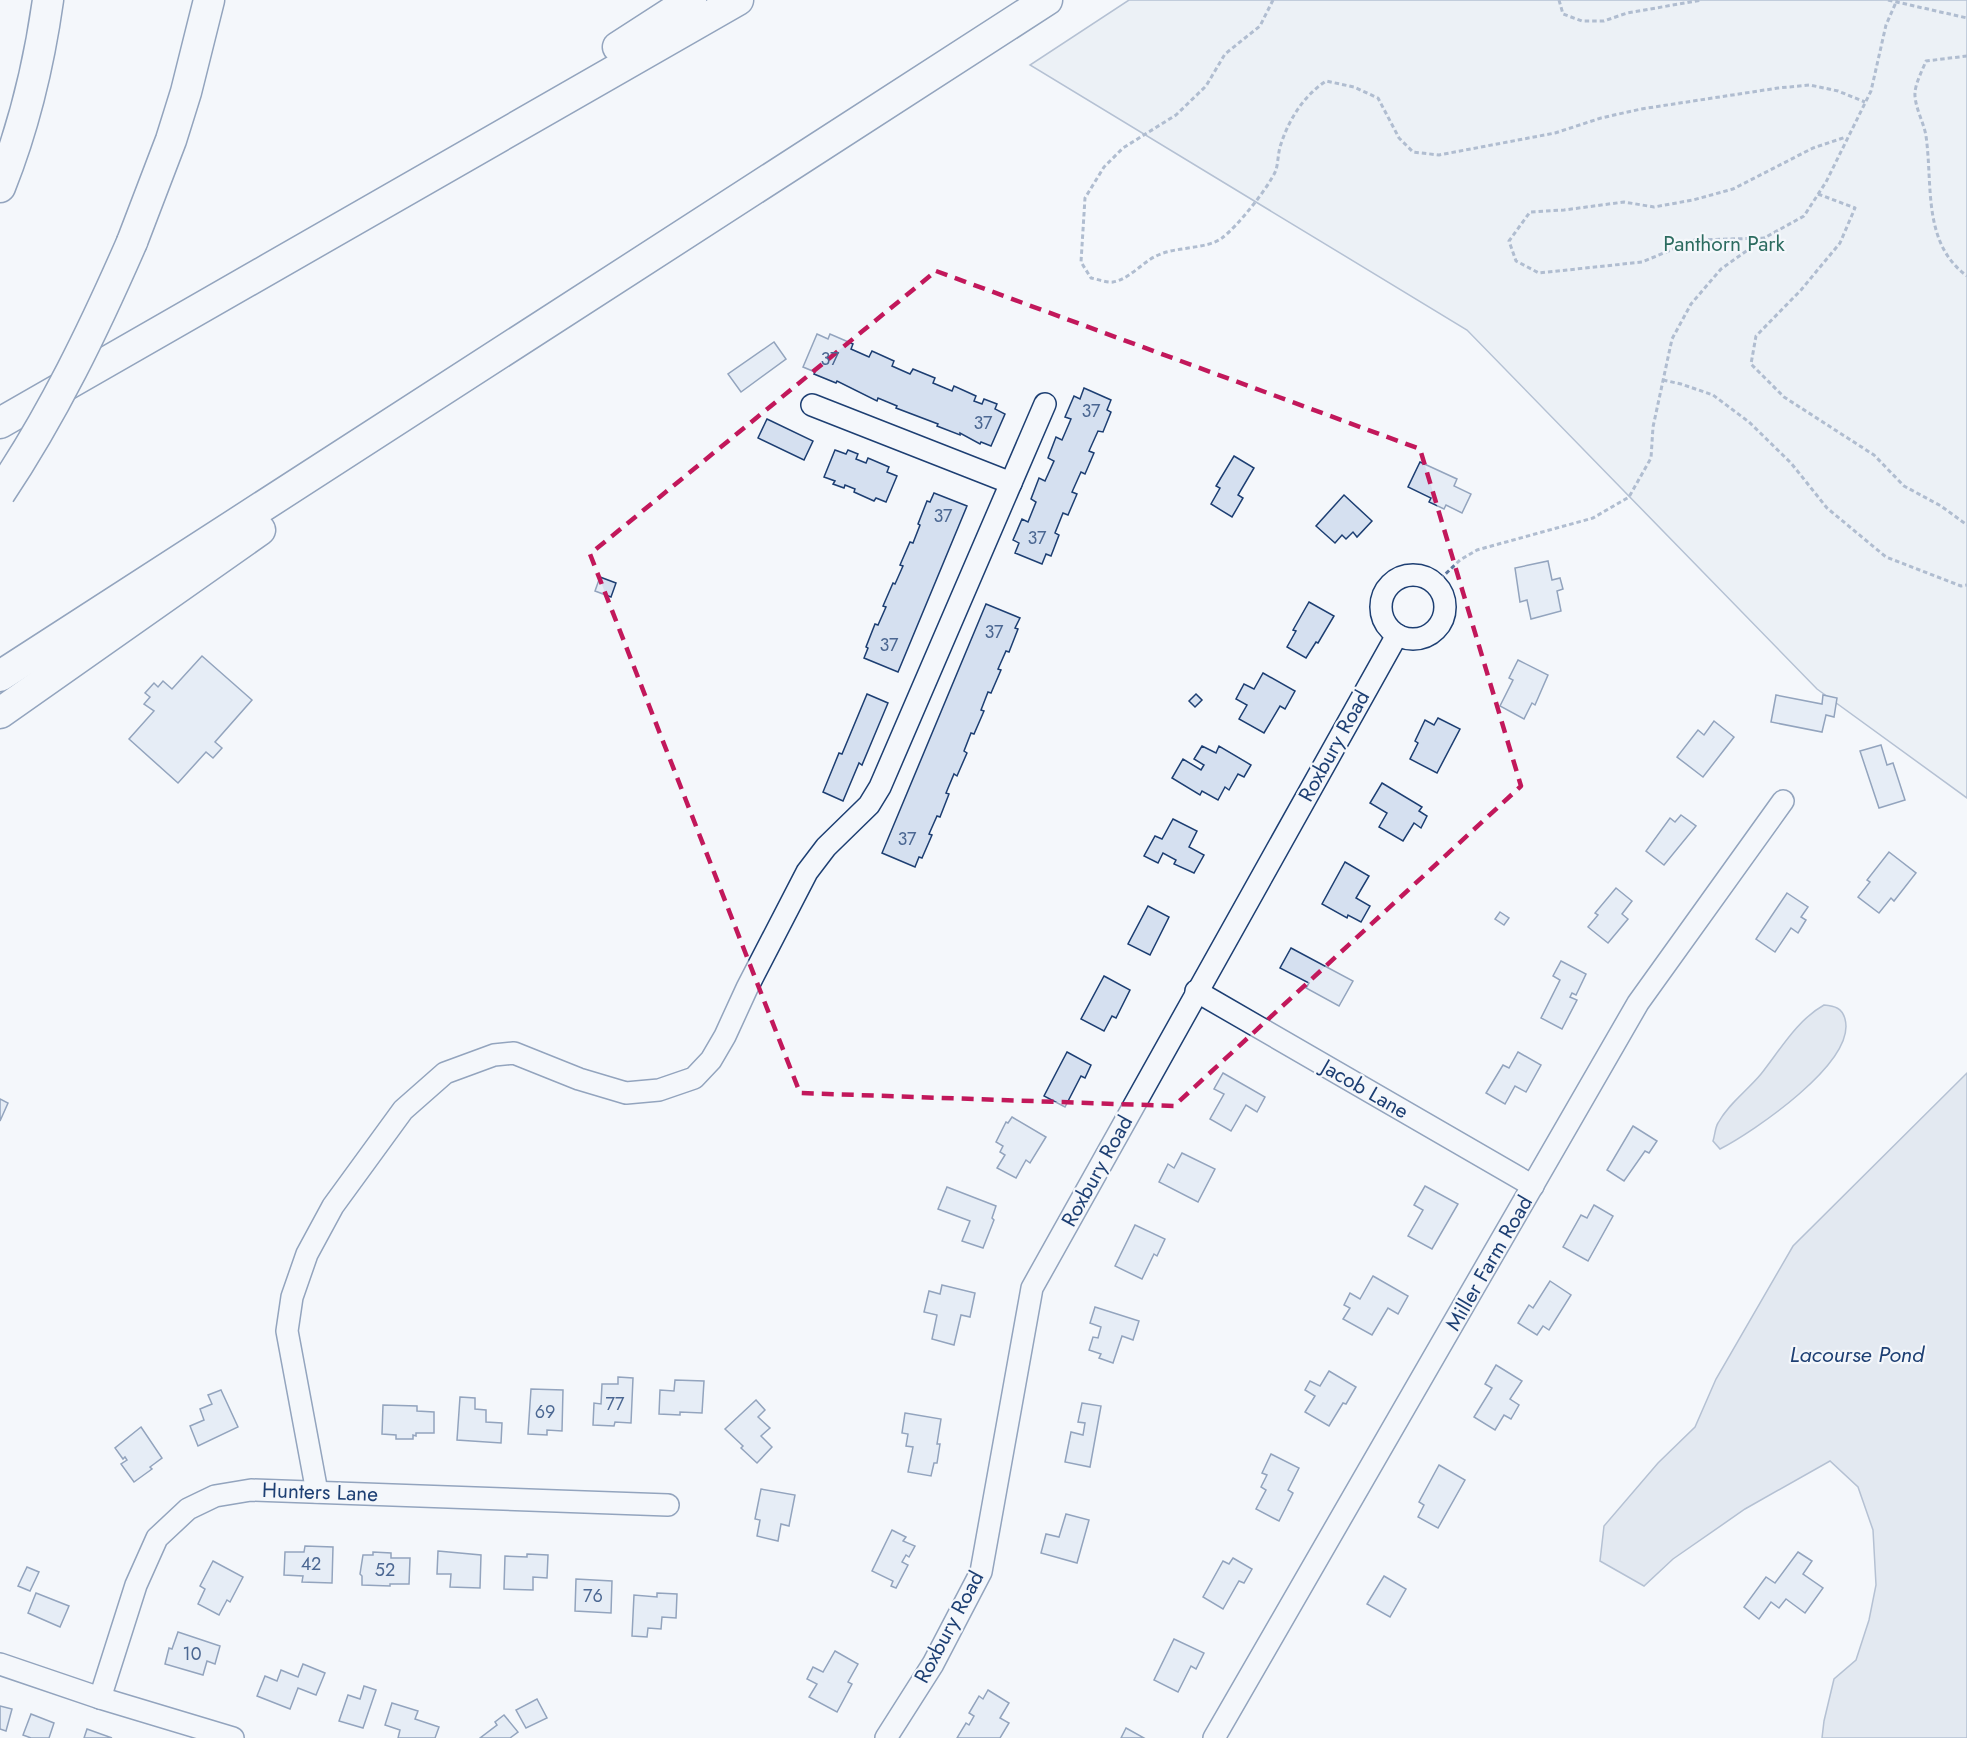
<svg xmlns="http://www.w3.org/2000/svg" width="1967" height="1738" font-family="Jost,sans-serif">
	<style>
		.green { fill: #e3e9f0; stroke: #687fa3; stroke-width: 1.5 }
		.water { fill: #cfd7e4; stroke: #687fa3; stroke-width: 1.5 }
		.building { fill: #d5e0f0; stroke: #1d3f73; stroke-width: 1.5 }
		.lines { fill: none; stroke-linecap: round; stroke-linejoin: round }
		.minor-casing { stroke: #1d3f73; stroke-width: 24 }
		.highway-casing { stroke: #1d3f73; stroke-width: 33 }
		.path { stroke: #5e769c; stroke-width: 3; stroke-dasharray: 4.5 3; stroke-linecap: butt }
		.minor { stroke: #f4f7fb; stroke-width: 21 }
		.highway { stroke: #f4f7fb; stroke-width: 30 }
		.highway-bridge-casing { stroke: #1d3f73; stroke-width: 33; stroke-linecap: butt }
		.highway-bridge { stroke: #f4f7fb; stroke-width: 30 }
		.marked { fill: none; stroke: #c2185b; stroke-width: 4.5; stroke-dasharray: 12 8; stroke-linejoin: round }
		.labels { text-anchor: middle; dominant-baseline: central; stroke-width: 4.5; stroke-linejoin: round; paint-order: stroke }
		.number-label { font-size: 18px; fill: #4b6792 }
		.park-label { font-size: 21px; fill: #2c6c60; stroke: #f4f7fb }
		.street-label { font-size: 21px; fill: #1d3f73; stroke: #f4f7fb }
		.water-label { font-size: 22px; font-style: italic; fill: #1d3f73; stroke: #f4f7fb }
	</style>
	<rect width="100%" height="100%" fill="#f4f7fb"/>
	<polygon class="green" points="1129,0 1967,0 1967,798 1817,689 1467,330 1030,65"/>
	<g class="water">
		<path d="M1824,1005C1835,1006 1842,1008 1845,1019C1857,1062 1753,1132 1720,1149L1713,1141C1715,1135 1715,1128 1718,1123C1729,1103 1747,1091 1761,1074C1780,1050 1797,1020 1824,1005Z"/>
		<polygon points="1967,1073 1967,1738 1822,1738 1824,1721 1834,1679 1856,1660 1869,1620 1876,1585 1873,1530 1858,1487 1830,1461 1745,1509 1673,1559 1644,1586 1600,1561 1604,1526 1658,1463 1695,1427 1716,1379 1793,1246"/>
	</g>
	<g class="building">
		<polygon points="817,334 828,339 830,334 853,344 851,349 869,357 872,351 894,361 892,366 910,374 913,369 935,378 933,383 952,391 954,386 976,396 974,401 982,404 984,399 997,404 995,409 1005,414 991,446 981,442 980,444 960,433 960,435 937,426 938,424 896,408 897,406 878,398 877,401 837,381 836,383 814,374 815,372 803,367"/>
		<polygon points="774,342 786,359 741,392 728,374"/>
		<polygon points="1084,388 1111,400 1107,410 1111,412 1103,432 1098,431 1089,451 1094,453 1085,474 1081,472 1072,492 1077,494 1068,515 1063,513 1055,533 1059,535 1051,556 1046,554 1042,564 1015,553 1019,543 1013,540 1022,519 1028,522 1036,502 1031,499 1039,478 1045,481 1054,461 1048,458 1056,437 1062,440 1071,419 1065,417 1074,396 1080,399"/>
		<polygon points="767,419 813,441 804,460 758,438"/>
		<polygon points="835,450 846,454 848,450 858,454 856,459 866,463 868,458 889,467 887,472 897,476 886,502 876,498 874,501 854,492 855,489 845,485 844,488 833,484 835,481 824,477"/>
		<polygon points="1234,456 1254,468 1238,495 1243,498 1232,517 1211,504 1220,488 1216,486"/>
		<polygon points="1420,462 1457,479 1454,486 1471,494 1462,513 1446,505 1444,509 1429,502 1431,498 1408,487"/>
		<polygon points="934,493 967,506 898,672 864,658 868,648 866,647 875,624 878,625 886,607 883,606 893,583 895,584 903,566 900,565 910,542 913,543 920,525 918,524 927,501 930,502"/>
		<polygon points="1344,495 1372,521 1357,537 1353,532 1346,539 1342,535 1335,543 1316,526"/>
		<polygon points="1548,561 1552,580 1560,578 1563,589 1557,591 1561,611 1531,619 1527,600 1520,602 1515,568"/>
		<polygon points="600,577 616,583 611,597 595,591"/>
		<polygon points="1309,602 1334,616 1318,643 1316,642 1306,658 1287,647 1296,631 1293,630"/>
		<polygon points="986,604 1020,618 1015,628 1018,629 1009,652 1006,651 998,669 1001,670 991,693 988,692 981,710 984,711 974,734 971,733 964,751 967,753 957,776 954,774 946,793 949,794 940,817 937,816 929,834 932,835 922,858 919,857 915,867 882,853"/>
		<polygon points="202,656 252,700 215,742 222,748 213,758 206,752 178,783 129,739 154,711 144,704 150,697 145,693 154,683 158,687 163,681 172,689"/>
		<polygon points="1518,660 1548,675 1535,705 1532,703 1524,719 1500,706 1513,680 1509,678"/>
		<polygon points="1263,673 1295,691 1285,709 1280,706 1264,733 1239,719 1247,705 1236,699 1244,684 1254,689"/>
		<polygon points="867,694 888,703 862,765 859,763 843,801 823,792 839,753 842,754"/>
		<polygon points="1196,694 1202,700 1195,707 1189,701"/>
		<polygon points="1776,695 1822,704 1823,695 1837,698 1834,717 1826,715 1822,732 1771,722"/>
		<polygon points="1438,718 1460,729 1437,773 1410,759 1418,743 1415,741 1425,720 1434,725"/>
		<polygon points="1714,721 1734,737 1703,777 1677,757 1698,730 1704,735"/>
		<polygon points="1881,745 1887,765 1893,763 1905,800 1879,808 1860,751"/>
		<polygon points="1202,746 1216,753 1219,746 1251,765 1244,777 1238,774 1229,790 1225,787 1218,800 1202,791 1200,795 1172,778 1183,759 1201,770 1204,765 1194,759"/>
		<polygon points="1382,783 1422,807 1419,811 1427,816 1421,828 1414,823 1403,841 1379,827 1387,813 1370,803"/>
		<polygon points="1681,815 1696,826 1664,865 1646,851 1670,818 1675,822"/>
		<polygon points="1173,819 1197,831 1189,847 1204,855 1194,873 1174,864 1176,860 1163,853 1158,863 1144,856 1155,836 1162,839"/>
		<polygon points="1889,852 1916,873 1894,901 1891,898 1879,913 1858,897 1870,882 1867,880"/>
		<polygon points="1345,862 1369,876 1356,898 1370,906 1361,922 1348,915 1347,918 1322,904"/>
		<polygon points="1616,888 1632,901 1622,914 1628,919 1608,943 1588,927 1598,915 1595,913"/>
		<polygon points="1787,893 1808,907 1801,917 1806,920 1798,933 1791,928 1775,952 1756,939"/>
		<polygon points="1148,906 1169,917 1150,955 1128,944"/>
		<polygon points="1500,912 1509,918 1504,925 1495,919"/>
		<polygon points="1291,948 1353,981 1339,1006 1306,988 1309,983 1280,968"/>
		<polygon points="1561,961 1586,974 1576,995 1572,993 1570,997 1577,1000 1562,1029 1541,1018 1560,980 1553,976"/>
		<polygon points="1104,976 1130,990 1116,1018 1112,1016 1104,1031 1081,1019"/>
		<polygon points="1067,1052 1091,1065 1085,1078 1081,1076 1065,1107 1044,1096"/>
		<polygon points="1518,1052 1541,1065 1526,1092 1515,1086 1505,1104 1486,1093 1503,1065 1509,1068"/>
		<polygon points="1223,1073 1265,1097 1257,1112 1246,1105 1231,1131 1210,1119 1224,1094 1214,1089"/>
		<polygon points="0,1099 8,1103 0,1121"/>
		<polygon points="1012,1117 1046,1137 1030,1163 1026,1160 1016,1178 997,1168 1005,1155 1000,1152 1003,1146 996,1142 1006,1122 1008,1123"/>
		<polygon points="1633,1126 1657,1141 1649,1153 1645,1151 1624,1181 1607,1170"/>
		<polygon points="1182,1153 1215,1169 1198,1202 1159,1182 1168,1164 1174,1168"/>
		<polygon points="1425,1186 1458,1204 1432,1249 1408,1236 1423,1210 1414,1205"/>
		<polygon points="947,1187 996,1206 992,1218 994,1220 983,1248 962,1241 970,1221 938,1209"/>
		<polygon points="1594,1205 1613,1216 1588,1261 1563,1247 1581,1215 1587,1218"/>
		<polygon points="1135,1225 1165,1239 1157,1256 1154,1254 1142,1279 1115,1266"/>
		<polygon points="1373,1276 1408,1296 1398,1314 1388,1308 1372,1335 1343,1319 1350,1308 1344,1305 1350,1293 1360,1299"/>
		<polygon points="1550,1281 1571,1295 1549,1330 1543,1326 1537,1335 1518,1323 1529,1305 1533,1308"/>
		<polygon points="942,1285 975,1293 970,1317 961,1315 954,1345 932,1339 937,1315 924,1312 929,1291 940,1294"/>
		<polygon points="1095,1307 1139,1321 1133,1340 1122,1336 1113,1363 1099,1358 1101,1354 1089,1350 1093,1337 1098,1338 1101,1327 1090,1323"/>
		<polygon points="1496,1365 1522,1381 1510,1399 1519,1405 1511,1419 1504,1415 1495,1430 1474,1417 1492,1388 1485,1384"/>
		<polygon points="1329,1371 1356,1387 1346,1404 1343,1403 1329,1426 1305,1412 1315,1396 1305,1390 1310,1381 1320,1386"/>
		<polygon points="618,1377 633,1378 631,1423 615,1422 614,1426 593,1425 594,1403 601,1404 602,1384 618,1384"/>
		<polygon points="675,1380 704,1381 702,1413 680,1412 680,1415 659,1414 660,1390 674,1391"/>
		<polygon points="531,1389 563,1390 562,1431 547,1430 547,1435 528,1434"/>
		<polygon points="221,1390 238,1427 198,1446 190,1426 204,1420 200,1409 212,1404 208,1395"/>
		<polygon points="460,1397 475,1398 475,1409 486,1410 486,1422 502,1423 501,1443 457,1440"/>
		<polygon points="756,1400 765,1410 758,1417 770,1428 761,1436 772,1447 757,1463 741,1448 743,1446 725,1429"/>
		<polygon points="1082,1403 1101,1406 1090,1467 1065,1462 1071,1432 1083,1435 1085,1423 1078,1422"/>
		<polygon points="383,1405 417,1406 417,1411 434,1412 434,1433 416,1433 416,1436 413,1435 413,1439 396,1439 396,1435 382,1434"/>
		<polygon points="905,1413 941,1419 937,1444 940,1444 937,1463 934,1463 931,1476 908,1472 913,1447 906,1446 908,1434 902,1433"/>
		<polygon points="141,1427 162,1458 150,1467 152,1469 134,1482 121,1464 127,1460 125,1457 123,1459 115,1448"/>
		<polygon points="1271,1454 1299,1468 1288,1490 1293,1493 1279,1521 1256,1509 1266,1490 1261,1487 1267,1475 1262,1473"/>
		<polygon points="1439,1465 1465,1480 1438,1528 1418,1517 1424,1505 1419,1502"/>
		<polygon points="761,1489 795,1495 789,1526 781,1524 778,1541 757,1536 760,1520 755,1519"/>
		<polygon points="1066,1514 1089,1520 1077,1563 1041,1553 1046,1534 1059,1537"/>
		<polygon points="892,1530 906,1537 903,1541 915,1546 909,1557 906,1555 902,1562 908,1565 896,1588 891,1586 893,1581 872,1571"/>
		<polygon points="305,1546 333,1547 332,1583 302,1582 303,1576 284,1575 285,1552 304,1552"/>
		<polygon points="438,1551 481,1555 480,1588 450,1587 451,1574 437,1574"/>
		<polygon points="373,1552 391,1553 391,1558 410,1558 409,1584 390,1584 390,1586 362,1585 362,1576 360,1574 363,1555 373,1555"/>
		<polygon points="1798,1552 1812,1561 1803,1574 1823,1588 1805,1613 1786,1599 1779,1608 1771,1602 1759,1619 1744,1607 1766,1577 1775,1583"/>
		<polygon points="527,1554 548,1555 547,1578 533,1577 533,1590 504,1589 505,1556 527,1557"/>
		<polygon points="1233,1558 1252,1569 1244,1583 1239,1581 1223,1609 1203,1597 1223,1561 1229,1564"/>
		<polygon points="213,1561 243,1577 230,1602 227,1600 219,1615 198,1604 205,1589 200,1586"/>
		<polygon points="27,1567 39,1572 30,1591 18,1586"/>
		<polygon points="1384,1576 1406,1589 1390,1617 1367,1604"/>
		<polygon points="576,1579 612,1581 611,1613 575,1611"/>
		<polygon points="36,1593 69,1606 60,1627 28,1613"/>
		<polygon points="657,1593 677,1594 676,1618 662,1617 661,1629 648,1628 647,1637 632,1636 634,1595 657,1597"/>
		<polygon points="178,1632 220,1646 215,1664 207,1661 203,1675 165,1664 169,1648 172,1649"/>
		<polygon points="1174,1639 1204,1653 1196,1669 1191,1666 1178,1692 1154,1680"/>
		<polygon points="835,1651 858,1664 848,1682 852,1684 837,1712 809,1697 817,1684 807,1679 813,1667 823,1672"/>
		<polygon points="303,1664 325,1673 316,1695 298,1688 290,1709 257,1696 265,1676 277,1681 281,1670 298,1677"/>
		<polygon points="364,1686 376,1690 363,1728 339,1721 348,1695 360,1699"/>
		<polygon points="988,1690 1009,1703 1000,1718 1009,1723 1000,1738 957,1738 966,1723 969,1725 974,1716 969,1713 979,1696 983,1699"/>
		<polygon points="537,1699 547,1718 526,1728 516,1710"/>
		<polygon points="392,1703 418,1711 415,1719 439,1727 435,1738 398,1738 400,1730 385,1725"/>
		<polygon points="0,1706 12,1709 6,1731 0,1729"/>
		<polygon points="31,1714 54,1723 49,1738 31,1738 23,1735"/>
		<polygon points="504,1715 518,1732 510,1738 480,1738 497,1725 495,1722"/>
		<polygon points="1126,1728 1144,1738 1121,1738"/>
		<polygon points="87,1729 112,1738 84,1738"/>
	</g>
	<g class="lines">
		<defs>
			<g id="minor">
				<polyline points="812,405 1011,483"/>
				<circle cx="1413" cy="607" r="32"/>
				<polyline points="1196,991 1533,1186"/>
				<polyline points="317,1492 287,1331 292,1297 307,1254 333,1206 403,1110 445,1073 494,1055 514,1053 579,1079 626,1093 659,1090 694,1078 711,1060 725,1036 747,988 807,872 826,847 869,805 880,787 1045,404"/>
				<polyline points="0,1664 100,1698 233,1738"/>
				<polyline points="100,1698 136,1585 157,1538 188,1509 215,1496 251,1490 668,1505"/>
				<polyline points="886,1738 933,1664 981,1572 1032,1288 1397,635"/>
				<polyline points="1214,1738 1638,1003 1783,801"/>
			</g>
			<g id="highway">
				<polyline points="618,47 691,0"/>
				<path d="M0,187C24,127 39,64 48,0"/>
				<polyline points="132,242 171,140 186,92 209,0"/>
				<polyline points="0,423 738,0"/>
				<polyline points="0,676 1047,0"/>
				<polyline points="0,713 260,530"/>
			</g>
		</defs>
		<use href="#minor" class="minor-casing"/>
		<use href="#highway" class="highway-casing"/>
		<g class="path">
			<path d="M1273,0L1260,26L1225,54L1206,86L1176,115L1123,148L1104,167L1085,198L1081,262L1091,278C1097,279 1107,283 1113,282C1128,280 1143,262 1156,256C1176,246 1205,250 1222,238C1237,227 1269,187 1276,170C1278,163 1278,155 1280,147C1288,121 1303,96 1326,81L1354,87L1378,98L1399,138L1413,152L1439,155L1555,133L1601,118L1641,109L1778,88L1810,85L1838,91L1865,102"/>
			<polyline points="1559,0 1563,14 1582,21 1604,21 1627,13 1702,0"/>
			<polyline points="1888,0 1967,18"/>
			<path d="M1967,56L1926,61C1922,71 1914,86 1915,96C1916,110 1924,123 1926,136C1933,185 1922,243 1967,276"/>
			<polyline points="1818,194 1855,208 1840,243 1801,290 1756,336 1751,364 1784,397 1874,455 1904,486 1941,506 1967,525"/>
			<polyline points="1765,238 1695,240 1642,262 1539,273 1516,261 1509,241 1530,212 1564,210 1624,202 1654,207 1693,200 1733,189 1813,148 1846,137"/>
			<polyline points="1663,380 1681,384 1713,395 1749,422 1791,463 1827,508 1886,557 1961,586 1967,585"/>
			<polyline points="1435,584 1460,560 1477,550 1593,518 1629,497 1651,458 1653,427 1672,339 1691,304 1721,269 1766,237 1804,216 1826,182 1871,91 1886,25 1897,0"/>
		</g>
		<use href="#minor" class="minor"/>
		<use href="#highway" class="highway"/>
		<defs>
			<path id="highway-bridge" d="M0,493C53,414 94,329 132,242"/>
		</defs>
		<use href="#highway-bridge" class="highway-bridge-casing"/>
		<use href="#highway-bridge" class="highway-bridge"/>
	</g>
	<path d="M0 0H1967V1738H0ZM936,271L1420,449L1521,786L1174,1106L800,1093L590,554Z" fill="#f4f7fb" fill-opacity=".55" fill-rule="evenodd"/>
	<path class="marked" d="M936,271L1420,449L1521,786L1174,1106L800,1093L590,554Z"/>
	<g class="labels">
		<g class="number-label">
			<text x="830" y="359">37</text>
			<text x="1091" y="411">37</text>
			<text x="983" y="423">37</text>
			<text x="943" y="516">37</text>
			<text x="1037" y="538">37</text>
			<text x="994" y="632">37</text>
			<text x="889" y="645">37</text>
			<text x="907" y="839">37</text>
			<text x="615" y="1404">77</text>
			<text x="545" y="1412">69</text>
			<text x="311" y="1564">42</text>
			<text x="385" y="1570">52</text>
			<text x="593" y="1596">76</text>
			<text x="192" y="1654">10</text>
		</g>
		<g class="park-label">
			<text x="1724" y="244">Panthorn Park</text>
		</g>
		<g class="street-label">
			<text transform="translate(1334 746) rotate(-61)">Roxbury Road</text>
			<text transform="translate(1365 1089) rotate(30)">Jacob Lane</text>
			<text transform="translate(1097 1171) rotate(-61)">Roxbury Road</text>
			<text transform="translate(1489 1263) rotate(-60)">Miller Farm Road</text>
			<text transform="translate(320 1492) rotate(2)">Hunters Lane</text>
			<text transform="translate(949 1627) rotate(-62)">Roxbury Road</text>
		</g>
		<g class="water-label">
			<text x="1857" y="1354">Lacourse Pond</text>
		</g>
	</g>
</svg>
